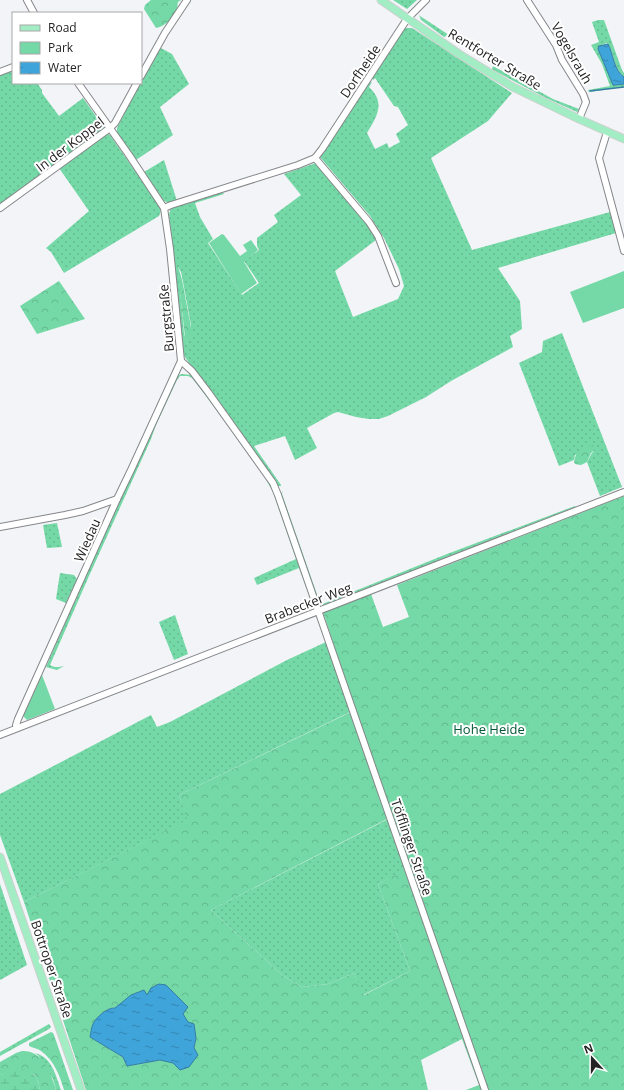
<svg xmlns="http://www.w3.org/2000/svg" width="624" height="1090" font-family="'Open Sans',sans-serif">
	<style>
		.grass { fill: url(#grass-dots); fill-rule: evenodd }
		.forest { fill: url(#forest-crowns); fill-rule: evenodd }
		.wetland { fill: url(#wetland-marsh) }
		.park { fill: #74d9a6 }
		.water { fill: url(#water-ripples); stroke: #367da3 }
		.lines { fill: none; stroke-linecap: round; stroke-linejoin: round }
		.stream { stroke: #367da3; stroke-width: 1.5 }
		.minor-casing { stroke: #85878a; stroke-width: 8 }
		.major-casing { stroke: #cfcfcf; stroke-width: 9 }
		.minor { stroke: #fff; stroke-width: 6 }
		.major { stroke: #a3edc5; stroke-width: 7 }
		.labels { text-anchor: middle; dominant-baseline: central; stroke-width: 4; stroke-linejoin: round; paint-order: stroke }
		.street-label { font-size: 13px; fill: #232324; stroke: #fff }
		.park-label { font-size: 13px; fill: #055a39; stroke: #fff }
	</style>
	<defs>
		<pattern id="grass-dots" width="8" height="8" patternUnits="userSpaceOnUse"><rect width="8" height="8" fill="#74d9a6"/><path d="M2 2h.1M6 6h.1" fill="none" stroke="#64ba8f" stroke-width="1.8" stroke-linecap="round"/></pattern>
		<pattern id="forest-crowns" width="20" height="18" patternUnits="userSpaceOnUse"><rect width="20" height="18" fill="#74d9a6"/><path d="M2 6a3 3 0 1 1 6 0M12 15a3 3 0 1 1 6 0" fill="none" stroke="#64ba8f"/></pattern>
		<pattern id="wetland-marsh" width="20" height="14" patternUnits="userSpaceOnUse"><rect width="20" height="14" fill="#74d9a6"/><path d="M1 5h8M5 5V1M11 12h8M15 12V8" fill="none" stroke="#64ba8f"/></pattern>
		<pattern id="water-ripples" width="26" height="14" patternUnits="userSpaceOnUse"><rect width="26" height="14" fill="#3ea4da"/><path d="M2 4q2-2 4 0t4 0M15 11q2-2 4 0t4 0" fill="none" stroke="#3485b1"/></pattern>
	</defs>
	<rect width="100%" height="100%" fill="#f2f4f7"/>
	<g class="grass">
		<polygon points="393,0 417,0 407,9"/>
		<polygon points="419,15 420,16 449,35 444,37 421,20"/>
		<path d="M598,20H604L622,70L624,73V77C614,70 614,53 607,43L599,46L598,49L613,84L616,85L624,84V87L589,92L588,90L610,86L602,64L591,45L599,42L592,22Z"/>
		<path d="M406,28H412L512,93L488,121L431,158L472,250L610,212L616,233L498,268L520,301L522,329L510,336L513,347L451,381L426,397L388,416L379,419H369L356,417L338,412L334,413L307,428L317,448L295,460L285,436L254,446L281,485V486H277L242,435L191,366L183,354L169,214L171,208L174,206L222,192L224,194L195,203L200,217L213,239L208,243L242,295L259,283L244,261L259,250L257,246V238L278,222L274,215L301,195L284,174L316,163L364,218L375,237L376,240L335,271L353,317L398,299L404,286L399,269L384,238L370,216L320,157L368,83L372,82L369,87C386,103 377,116 367,133L375,149L387,143L389,148L400,142L396,134L408,125L398,107L394,106L375,78L373,80L372,76L400,35L404,29ZM178,267L181,272L183,282L191,325L187,345L184,333Z"/>
		<polygon points="159,47 172,54 189,84 160,107 173,135 136,160 117,133 117,128"/>
		<polygon points="493,66 553,99 579,109 579,110 577,112 546,98 495,71 492,69"/>
		<polygon points="13,70 13,83 37,83 42,90 42,93 59,116 83,98 105,129 0,206 0,74"/>
		<path d="M106,134H108L110,135L160,207C161,211 161,212 159,216L64,273L51,252L46,248L89,211L59,168Z"/>
		<polygon points="164,160 177,201 169,203 164,201 144,172"/>
		<polygon points="562,333 622,487 600,496 587,462 592,453 594,451 575,455 574,460 559,466 519,363 542,352 543,341"/>
		<path d="M182,374L192,375L271,483L308,587H306L299,568L257,585L254,578L296,559L273,492L261,471L203,392L192,378L188,376H180L177,380L156,425L151,439L89,576L50,665C54,668 60,667 64,666L57,670L46,667L70,612L69,610L75,602L93,559L176,376Z"/>
		<polygon points="283,491 282,494 320,603 325,603 447,554 575,506 576,508 323,606 319,603 281,494"/>
		<polygon points="57,523 62,547 47,548 43,525"/>
		<polygon points="60,573 74,575 77,579 66,603 56,599"/>
		<polygon points="175,615 188,654 174,660 159,622"/>
		<polygon points="326,642 350,712 179,795 188,820 24,902 0,835 0,794 151,715 157,727 170,722 287,660"/>
		<polygon points="388,819 406,870 378,884 410,971 363,995 354,973 328,984 302,987 282,975 211,910"/>
		<polygon points="0,884 27,965 0,980"/>
		<polygon points="49,1024 51,1027 49,1029 0,1056 0,1052"/>
		<path d="M35,1053C52,1057 56,1076 61,1090H56L53,1079L38,1055Z"/>
	</g>
	<g class="forest">
		<path d="M151,0H181L178,2C177,6 178,9 176,12C172,19 164,27 156,28L144,9L145,5Z"/>
		<path d="M177,265C183,278 184,292 187,306C188,314 191,322 191,331C191,336 189,341 186,346Z"/>
		<polygon points="59,281 85,319 37,334 20,306"/>
		<path d="M595,445L596,446V448L591,453L587,462L581,465L575,464L574,462C576,450 583,446 595,445Z"/>
		<path d="M624,496V1090H466L479,1085L462,1039L421,1060L428,1090H86L24,902L187,820L179,795L355,710L323,612L371,594L383,627L409,617L397,585ZM387,819L406,869L378,884L410,971L364,995L354,973L328,984L302,987L282,975L211,910ZM144,990L146,995L183,1014L196,1038L194,1049L173,1063L160,1060L127,1066L123,1057L90,1037C91,1033 92,1028 93,1024C96,1018 108,1006 115,1008L132,995Z"/>
		<path d="M51,1032L53,1033L54,1035L73,1090H64C60,1076 54,1060 41,1051C37,1048 33,1048 29,1046V1043Z"/>
		<path d="M22,1051C43,1050 51,1073 56,1090H40L38,1081L34,1074L9,1073L0,1075V1062L16,1053Z"/>
	</g>
	<path class="wetland" d="M22,1069C35,1072 38,1078 40,1090H0V1075Z"/>
	<g class="park">
		<polygon points="222,234 224,235 240,256 247,251 243,245 251,240 258,250 244,262 257,283 241,294 209,243"/>
		<polygon points="624,271 624,308 583,323 570,292"/>
		<polygon points="42,675 55,709 27,720 23,716"/>
	</g>
	<g class="water">
		<path d="M608,44C613,53 614,71 624,77V84L616,85H613L598,49L599,46Z"/>
		<path d="M159,984L166,985L188,1007L183,1014L188,1022L194,1024L196,1038L194,1048L198,1055L189,1067L180,1070L173,1063L160,1060L127,1066L123,1057L90,1037C91,1033 91,1028 93,1024C96,1017 108,1007 115,1008L131,995L144,990L147,995L151,988Z"/>
	</g>
	<g class="lines">
		<polyline class="stream" points="590,91 624,87"/>
		<defs>
			<g id="minor">
				<polyline points="27,0 34,13"/>
				<polyline points="527,0 556,45 562,60 583,94 586,102 579,119"/>
				<polyline points="0,72 13,67"/>
				<polyline points="141,76 165,33 187,0"/>
				<polyline points="78,83 129,155 164,208 170,249 181,361 192,371 208,392 273,483 278,495 379,786 485,1090"/>
				<polyline points="607,132 599,158 624,251"/>
				<polyline points="315,158 369,222 378,236 396,283"/>
				<polyline points="0,208 110,128 115,123 137,83"/>
				<polyline points="164,208 171,205 298,165 315,158 322,149 407,19 426,0"/>
				<polyline points="0,527 65,515 83,511 117,499"/>
				<polyline points="17,728 16,725 18,719 117,499 131,470 181,361"/>
				<polyline points="0,735 624,492"/>
			</g>
			<g id="major">
				<polyline points="381,0 459,54 513,87 579,119 624,139"/>
				<polyline points="0,857 81,1090"/>
			</g>
		</defs>
		<use href="#minor" class="minor-casing"/>
		<use href="#major" class="major-casing"/>
		<use href="#minor" class="minor"/>
		<use href="#major" class="major"/>
	</g>
	<g class="labels">
		<g class="street-label">
			<text transform="translate(572 53) rotate(60)">Vogelsrauh</text>
			<text transform="translate(495 59) rotate(31)">Rentforter Straße</text>
			<text transform="translate(360 71) rotate(-56)">Dorfheide</text>
			<text transform="translate(70 144) rotate(-37)">In der Koppel</text>
			<text transform="translate(166 318) rotate(-95)">Burgstraße</text>
			<text transform="translate(87 540) rotate(-66)">Wiedau</text>
			<text transform="translate(308 603) rotate(-21)">Brabecker Weg</text>
			<text transform="translate(412 847) rotate(71)">Töfflinger Straße</text>
			<text transform="translate(52 969) rotate(71)">Bottroper Straße</text>
		</g>
		<g class="park-label">
			<text x="489" y="729">Hohe Heide</text>
		</g>
	</g>
	<rect x="12" y="12" width="130" height="72" fill="#ffffff" stroke="#a7a7a7"/>
	<rect x="20" y="25" width="20" height="6" fill="#a3edc5" stroke="#a7a7a7"/>
	<text x="48" y="32" font-size="12" fill="#232324">Road</text>
	<rect x="20" y="42" width="20" height="12" fill="#74d9a6" stroke="#a7a7a7"/>
	<text x="48" y="52" font-size="12" fill="#232324">Park</text>
	<rect x="20" y="62" width="20" height="12" fill="url(#water-ripples)" stroke="#a7a7a7"/>
	<text x="48" y="72" font-size="12" fill="#232324">Water</text>
	<g transform="translate(592 1058) rotate(339)" stroke="#ffffff" stroke-width="3" paint-order="stroke">
	<path d="M0-3L7 15L0 10L-7 15Z" fill="#232324"/>
	<text y="-6" font-size="11" font-weight="bold" text-anchor="middle" fill="#232324">N</text>
	</g>
</svg>
